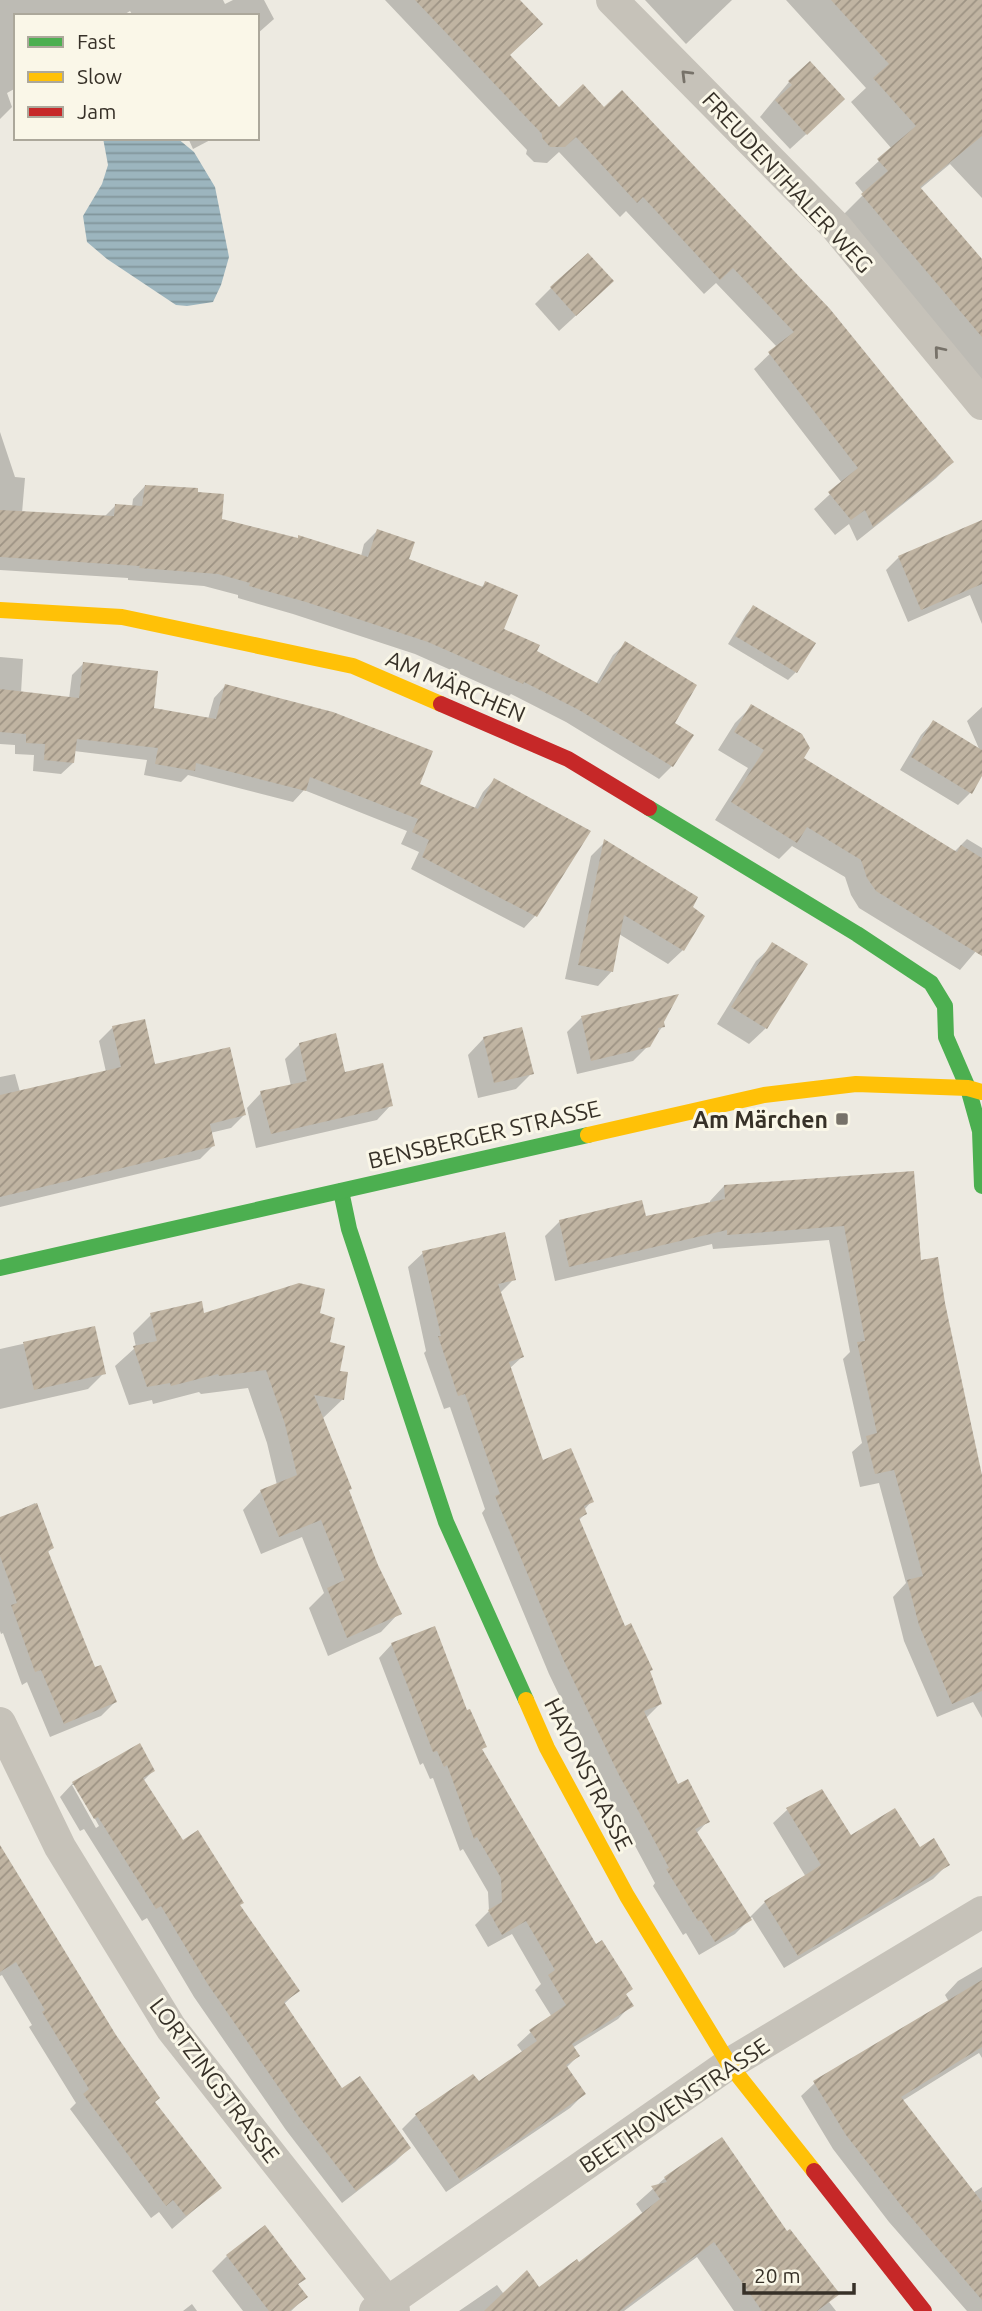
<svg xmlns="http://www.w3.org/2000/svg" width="982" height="2311" font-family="Ubuntu,sans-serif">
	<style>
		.water { fill: url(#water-rules) }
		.shadow { fill: #0003; fill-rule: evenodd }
		.building { fill: url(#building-hatch) }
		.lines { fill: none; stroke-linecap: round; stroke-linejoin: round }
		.street { stroke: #c6c2b9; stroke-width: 32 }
		.fast { stroke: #4caf50; stroke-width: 16 }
		.slow { stroke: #ffc107; stroke-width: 16 }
		.jam { stroke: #c62828; stroke-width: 16 }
		.oneway { stroke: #777269 }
		.poi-dot { fill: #777269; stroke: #faf7e8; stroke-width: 2.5 }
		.labels { text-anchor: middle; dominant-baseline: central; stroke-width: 6; stroke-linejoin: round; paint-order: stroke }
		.street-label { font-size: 23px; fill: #373128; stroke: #faf7e8 }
		.poi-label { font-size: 23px; font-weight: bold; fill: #373128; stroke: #faf7e8; text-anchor: end }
	</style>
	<defs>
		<pattern id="water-rules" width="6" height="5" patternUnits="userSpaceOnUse" patternTransform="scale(1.75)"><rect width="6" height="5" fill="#9cb5be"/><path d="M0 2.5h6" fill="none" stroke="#80949a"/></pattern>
		<pattern id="building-hatch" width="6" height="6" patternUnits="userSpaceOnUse" patternTransform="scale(1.75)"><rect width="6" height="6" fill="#c0b4a2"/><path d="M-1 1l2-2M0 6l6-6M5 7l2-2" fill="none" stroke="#9d9384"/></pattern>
	</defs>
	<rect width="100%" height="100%" fill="#edeae1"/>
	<polygon class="water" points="103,138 177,138 194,152 215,187 229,257 221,285 213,302 187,306 176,305 107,259 87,242 83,216 102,184 108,165"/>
	<g class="shadow">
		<polygon points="0,0 223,0 225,4 233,0 264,0 274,19 257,34 257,16 133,16 130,11 122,16 16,16 16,88 7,93 12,107 0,119"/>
		<polygon points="385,0 518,0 508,55 559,109 952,462 936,478 857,541 849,524 835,535 814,509 842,483 754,369 777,347 716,283 704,294 626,211 620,217 559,152 547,163 534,162 526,154 527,150"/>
		<polygon points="645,0 732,0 686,44"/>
		<polygon points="786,0 982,0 982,198 950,164 920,189 982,262 982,388 839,219 864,194 855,183 892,149 851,102 866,88"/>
		<polygon points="789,82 827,115 790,149 760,117"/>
		<polygon points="188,138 214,138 193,149"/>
		<polygon points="551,288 596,297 559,331 535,304"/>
		<polygon points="0,432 15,477 25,478 22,513 104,517 116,505 132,507 133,499 145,486 196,493 220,520 361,556 364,544 377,531 407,560 481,588 485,583 502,630 535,652 596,684 613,655 626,643 673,724 672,766 659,779 566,722 511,694 509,696 415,654 293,614 238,598 238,595 204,586 128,580 128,578 0,570"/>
		<polygon points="982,522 982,624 970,595 908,622 886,570 899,557"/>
		<polygon points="753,607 796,672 788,680 728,644 746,615"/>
		<polygon points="0,657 23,659 21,693 69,699 72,675 84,663 152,709 208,719 214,698 225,686 418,785 474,809 483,792 494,780 535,916 524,928 411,869 419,852 401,844 407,831 304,790 293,802 188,775 181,782 144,775 147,760 74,751 73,763 61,774 33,771 34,755 15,754 15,745 0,744"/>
		<polygon points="752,706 801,758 954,852 967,839 982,848 982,944 960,970 859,908 851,895 845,877 792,846 779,859 715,820 748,768 718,750 735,723"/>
		<polygon points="982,707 982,774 970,793 958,805 900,770 921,735 933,722 980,751 967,721"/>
		<polygon points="605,842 690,907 683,950 668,964 619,934 612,971 598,986 565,979 591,856"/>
		<polygon points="773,945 766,1028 749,1044 717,1024 756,961"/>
		<polygon points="675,997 662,1022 663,1026 648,1046 633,1061 577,1074 567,1032 581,1018"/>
		<polygon points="113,1027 154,1066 244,1115 231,1128 210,1133 213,1146 200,1159 0,1207 0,1077 15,1074 20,1092 106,1072 99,1041"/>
		<polygon points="484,1038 532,1073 516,1089 478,1098 468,1055"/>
		<polygon points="300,1044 391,1105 377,1120 256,1148 247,1108 261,1093 291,1086 285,1059"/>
		<polygon points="913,1173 919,1262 943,1304 982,1478 982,1718 973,1702 937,1717 904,1641 893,1597 906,1583 879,1483 860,1487 852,1452 862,1443 843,1359 850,1352 829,1240 713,1249 712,1244 555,1281 545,1236 560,1221 644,1218 710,1204 710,1201 724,1186"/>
		<polygon points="423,1253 514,1279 500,1293 522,1357 509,1369 542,1462 591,1502 584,1510 585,1514 578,1521 624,1629 648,1672 660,1704 646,1718 677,1787 708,1821 696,1834 749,1918 765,1902 806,1877 773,1823 787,1810 821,1792 850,1838 919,1850 947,1865 933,1879 784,1968 752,1917 735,1934 699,1955 686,1933 683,1935 653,1886 655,1883 604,1788 549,1674 482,1513 485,1509 450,1407 444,1409 424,1353 426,1351 408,1267"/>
		<polygon points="318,1314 337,1372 342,1400 322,1419 377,1566 399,1613 381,1632 328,1656 309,1608 324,1593 302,1537 261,1554 243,1510 261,1491 277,1485 267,1443 248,1388 201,1394 199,1392 153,1404 152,1400 129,1405 115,1366 136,1347 133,1333 151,1315"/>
		<polygon points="94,1328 104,1373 88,1389 0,1409 0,1349"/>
		<polygon points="35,1503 52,1548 47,1553 94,1670 115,1702 101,1716 50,1737 27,1682 22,1685 3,1633 1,1634 0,1631 0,1519"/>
		<polygon points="392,1644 466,1712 485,1746 481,1750 595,1947 631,1989 625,1995 631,2005 618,2019 572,2048 578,2056 566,2068 584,2094 570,2108 446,2192 402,2129 416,2115 478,2084 523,2053 517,2045 531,2032 552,2017 535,1990 541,1984 512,1934 488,1947 475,1925 489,1911 488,1892 463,1849 460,1851 433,1778 430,1779 423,1763 420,1765 379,1658"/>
		<path d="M153,1771L143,1781L182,1842L239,1906L298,1991L283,2005L341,2090L409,2148L395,2162L342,2203L286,2130L194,1997L147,1918L142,1921L84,1829L80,1831L60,1797L73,1783ZM72,1785H76L99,1826L96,1828Z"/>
		<polygon points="0,1848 153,2103 220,2188 172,2229 159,2212 151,2218 70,2109 76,2103 29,2027 32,2025 2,1975 0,1976"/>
		<polygon points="982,1967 982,2058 979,2053 902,2101 973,2193 982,2187 982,2311 967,2311 889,2222 833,2149 801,2096 815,2083 949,2002 945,1995 958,1981"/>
		<polygon points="665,2178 786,2234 837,2294 829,2302 836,2311 734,2311 697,2257 624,2311 459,2311 497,2285 503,2293 539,2289 578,2264 643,2214 636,2204"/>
		<polygon points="227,2256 304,2279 297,2285 306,2297 291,2311 243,2311 212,2271"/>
		<polygon points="192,2304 197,2311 183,2311"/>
	</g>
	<g class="building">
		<polygon points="415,0 520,0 543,24 510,55 559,107 583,84 604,107 622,90 830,309 954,462 873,527 865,510 851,520 828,492 858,468 768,352 794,332 733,268 720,280 643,197 637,203 576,137 565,147 550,147 542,138 542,134"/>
		<polygon points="831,0 982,0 982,136 920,187 982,259 982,337 861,194 888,171 877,159 916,126 873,78 889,64"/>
		<polygon points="810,61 845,99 807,135 775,100 792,85 788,81"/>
		<polygon points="588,253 614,281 576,316 550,287"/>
		<polygon points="145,485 198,488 198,492 224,494 222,519 298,538 298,535 368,557 377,529 415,542 409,559 483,587 485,581 518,595 504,629 540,645 537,651 599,684 625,641 697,685 675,723 694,735 673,767 579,710 524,682 523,684 428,642 306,602 249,586 250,583 218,574 139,568 140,566 0,557 0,510 114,516 115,504 142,506"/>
		<polygon points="982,520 982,584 921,610 898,556"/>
		<polygon points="753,605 816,643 797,673 735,636"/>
		<polygon points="83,662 158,671 154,708 216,719 225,684 333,712 433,751 420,784 478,809 494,778 591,831 537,917 422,857 429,840 412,832 418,819 310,777 306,791 196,763 195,771 155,764 158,748 77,739 74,763 44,760 45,744 26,743 26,734 0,732 0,689 79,698"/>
		<polygon points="751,704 802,734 810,748 804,758 957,852 961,845 982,858 982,956 876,891 867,878 861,860 807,827 797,843 731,802 764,750 734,732"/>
		<polygon points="933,720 982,750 982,776 972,794 911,757"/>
		<polygon points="604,839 698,897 693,907 705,916 684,951 624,915 613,972 578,965"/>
		<polygon points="772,942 808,964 767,1029 731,1007"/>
		<polygon points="679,994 664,1022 665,1027 658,1028 659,1031 650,1047 591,1061 581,1016"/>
		<polygon points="145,1019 155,1064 230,1047 246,1115 210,1124 215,1146 0,1197 0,1095 121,1067 112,1026"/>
		<polygon points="522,1027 534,1074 494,1083 483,1037"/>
		<polygon points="336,1033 345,1072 383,1063 393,1106 271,1134 260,1091 307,1081 299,1043"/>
		<polygon points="914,1171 921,1260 938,1257 945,1303 982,1475 982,1691 952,1704 919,1625 907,1580 923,1576 894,1470 875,1474 871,1458 866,1436 877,1433 857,1342 865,1341 844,1226 727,1235 727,1230 569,1267 559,1220 642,1200 646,1216 725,1199 724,1185"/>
		<polygon points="505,1232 516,1280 498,1284 524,1357 509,1362 543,1460 571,1448 594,1502 584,1506 587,1514 579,1518 625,1626 631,1623 653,1670 650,1671 662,1704 644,1711 678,1784 688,1779 710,1822 695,1829 752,1920 715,1942 701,1920 698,1921 666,1869 669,1868 618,1773 563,1659 495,1496 500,1494 465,1394 458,1396 438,1336 441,1336 422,1251"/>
		<polygon points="299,1283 325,1289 320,1313 335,1318 330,1342 345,1346 340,1371 348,1372 344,1400 314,1395 352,1489 349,1490 378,1565 402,1614 347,1638 327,1588 345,1580 321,1520 279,1537 260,1490 297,1475 285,1424 266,1370 219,1376 218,1374 171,1386 170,1383 147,1387 133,1346 157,1341 150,1313 202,1301 204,1313"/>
		<polygon points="95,1326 106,1374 34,1390 23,1342"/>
		<polygon points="37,1503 54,1548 48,1551 95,1667 101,1665 117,1702 64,1724 41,1670 35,1672 11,1605 17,1603 0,1556 0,1517"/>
		<polygon points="435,1626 467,1710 470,1709 487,1747 482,1749 596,1944 602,1940 633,1989 626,1994 634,2006 572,2044 580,2056 566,2065 586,2094 460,2180 415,2114 473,2074 479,2081 537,2041 529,2030 566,2005 548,1975 555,1970 526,1921 502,1935 488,1910 502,1902 501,1878 477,1837 474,1839 447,1765 444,1767 437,1751 433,1752 391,1643"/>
		<polygon points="140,1743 155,1771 143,1778 183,1840 198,1830 244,1903 240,1905 300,1991 284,2002 342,2088 360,2076 411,2148 356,2191 299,2117 207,1983 161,1906 156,1909 98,1817 94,1819 72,1782"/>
		<polygon points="822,1789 851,1835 895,1808 920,1847 934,1838 950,1865 798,1956 764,1901 821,1865 786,1808"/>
		<polygon points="0,1845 116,2035 160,2098 155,2102 222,2188 186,2216 173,2200 166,2206 83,2094 89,2089 42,2012 45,2010 16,1962 0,1972"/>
		<polygon points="982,1980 982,2047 901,2097 982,2202 982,2300 903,2208 846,2135 813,2081"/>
		<polygon points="722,2137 787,2231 790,2229 840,2294 817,2311 762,2311 714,2242 620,2311 484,2311 527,2270 539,2287 577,2259 579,2262 660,2199 651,2186 667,2182 664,2177"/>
		<polygon points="265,2225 306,2279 298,2284 308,2297 289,2311 269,2311 226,2255"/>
	</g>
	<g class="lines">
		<g class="street">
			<polyline points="612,0 836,227 982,404"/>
			<polyline points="0,1723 60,1847 171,2028 394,2311"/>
			<polyline points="375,2311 729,2064 982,1912"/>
		</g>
		<g class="fast">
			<polyline points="649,808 857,934 931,983 945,1006 946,1037 968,1088 980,1131 982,1186"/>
			<polyline points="341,1191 349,1229 446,1522 526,1700"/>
			<polyline points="0,1268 588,1135"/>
		</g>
		<g class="slow">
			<polyline points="0,610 122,617 353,666 441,704"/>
			<polyline points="588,1135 764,1095 856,1084 968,1088 982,1092"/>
			<polyline points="526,1700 547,1748 627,1896 729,2064 814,2171"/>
		</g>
		<g class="jam">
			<polyline points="441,704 568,759 649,808"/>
			<polyline points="814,2171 924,2311"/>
		</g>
	</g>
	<defs><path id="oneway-chevron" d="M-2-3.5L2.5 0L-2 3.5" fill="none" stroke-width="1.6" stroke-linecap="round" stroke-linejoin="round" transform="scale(1.75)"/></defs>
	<g class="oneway">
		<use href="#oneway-chevron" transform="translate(686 75) rotate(-135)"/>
		<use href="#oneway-chevron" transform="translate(939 351) rotate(-130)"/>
	</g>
	<rect class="poi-dot" x="835" y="1112" width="14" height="14" rx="3.5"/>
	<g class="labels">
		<g class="street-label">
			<text transform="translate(788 182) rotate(47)">FREUDENTHALER WEG</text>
			<text transform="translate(456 686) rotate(23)">AM MÄRCHEN</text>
			<text transform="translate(484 1134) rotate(-13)">BENSBERGER STRASSE</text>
			<text transform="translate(589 1774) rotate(63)">HAYDNSTRASSE</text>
			<text transform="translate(215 2080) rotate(53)">LORTZINGSTRASSE</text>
			<text transform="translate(674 2105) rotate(-34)">BEETHOVENSTRASSE</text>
		</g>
		<g class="poi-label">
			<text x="828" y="1119">Am Märchen</text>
		</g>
	</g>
	<rect x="14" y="14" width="245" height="126" fill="#faf7e8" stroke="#aca89b" stroke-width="2"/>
	<rect x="28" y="37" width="35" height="10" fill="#4caf50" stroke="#aca89b" stroke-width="2"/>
	<text x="77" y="49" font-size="21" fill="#373128">Fast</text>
	<rect x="28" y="72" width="35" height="10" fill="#ffc107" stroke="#aca89b" stroke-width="2"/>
	<text x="77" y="84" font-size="21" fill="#373128">Slow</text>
	<rect x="28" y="107" width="35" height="10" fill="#c62828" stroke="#aca89b" stroke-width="2"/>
	<text x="77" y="119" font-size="21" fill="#373128">Jam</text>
	<path d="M744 2283v10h110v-10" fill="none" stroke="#373128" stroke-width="3.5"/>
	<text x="754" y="2283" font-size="21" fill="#373128" stroke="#faf7e8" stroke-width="5" paint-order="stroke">20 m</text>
</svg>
